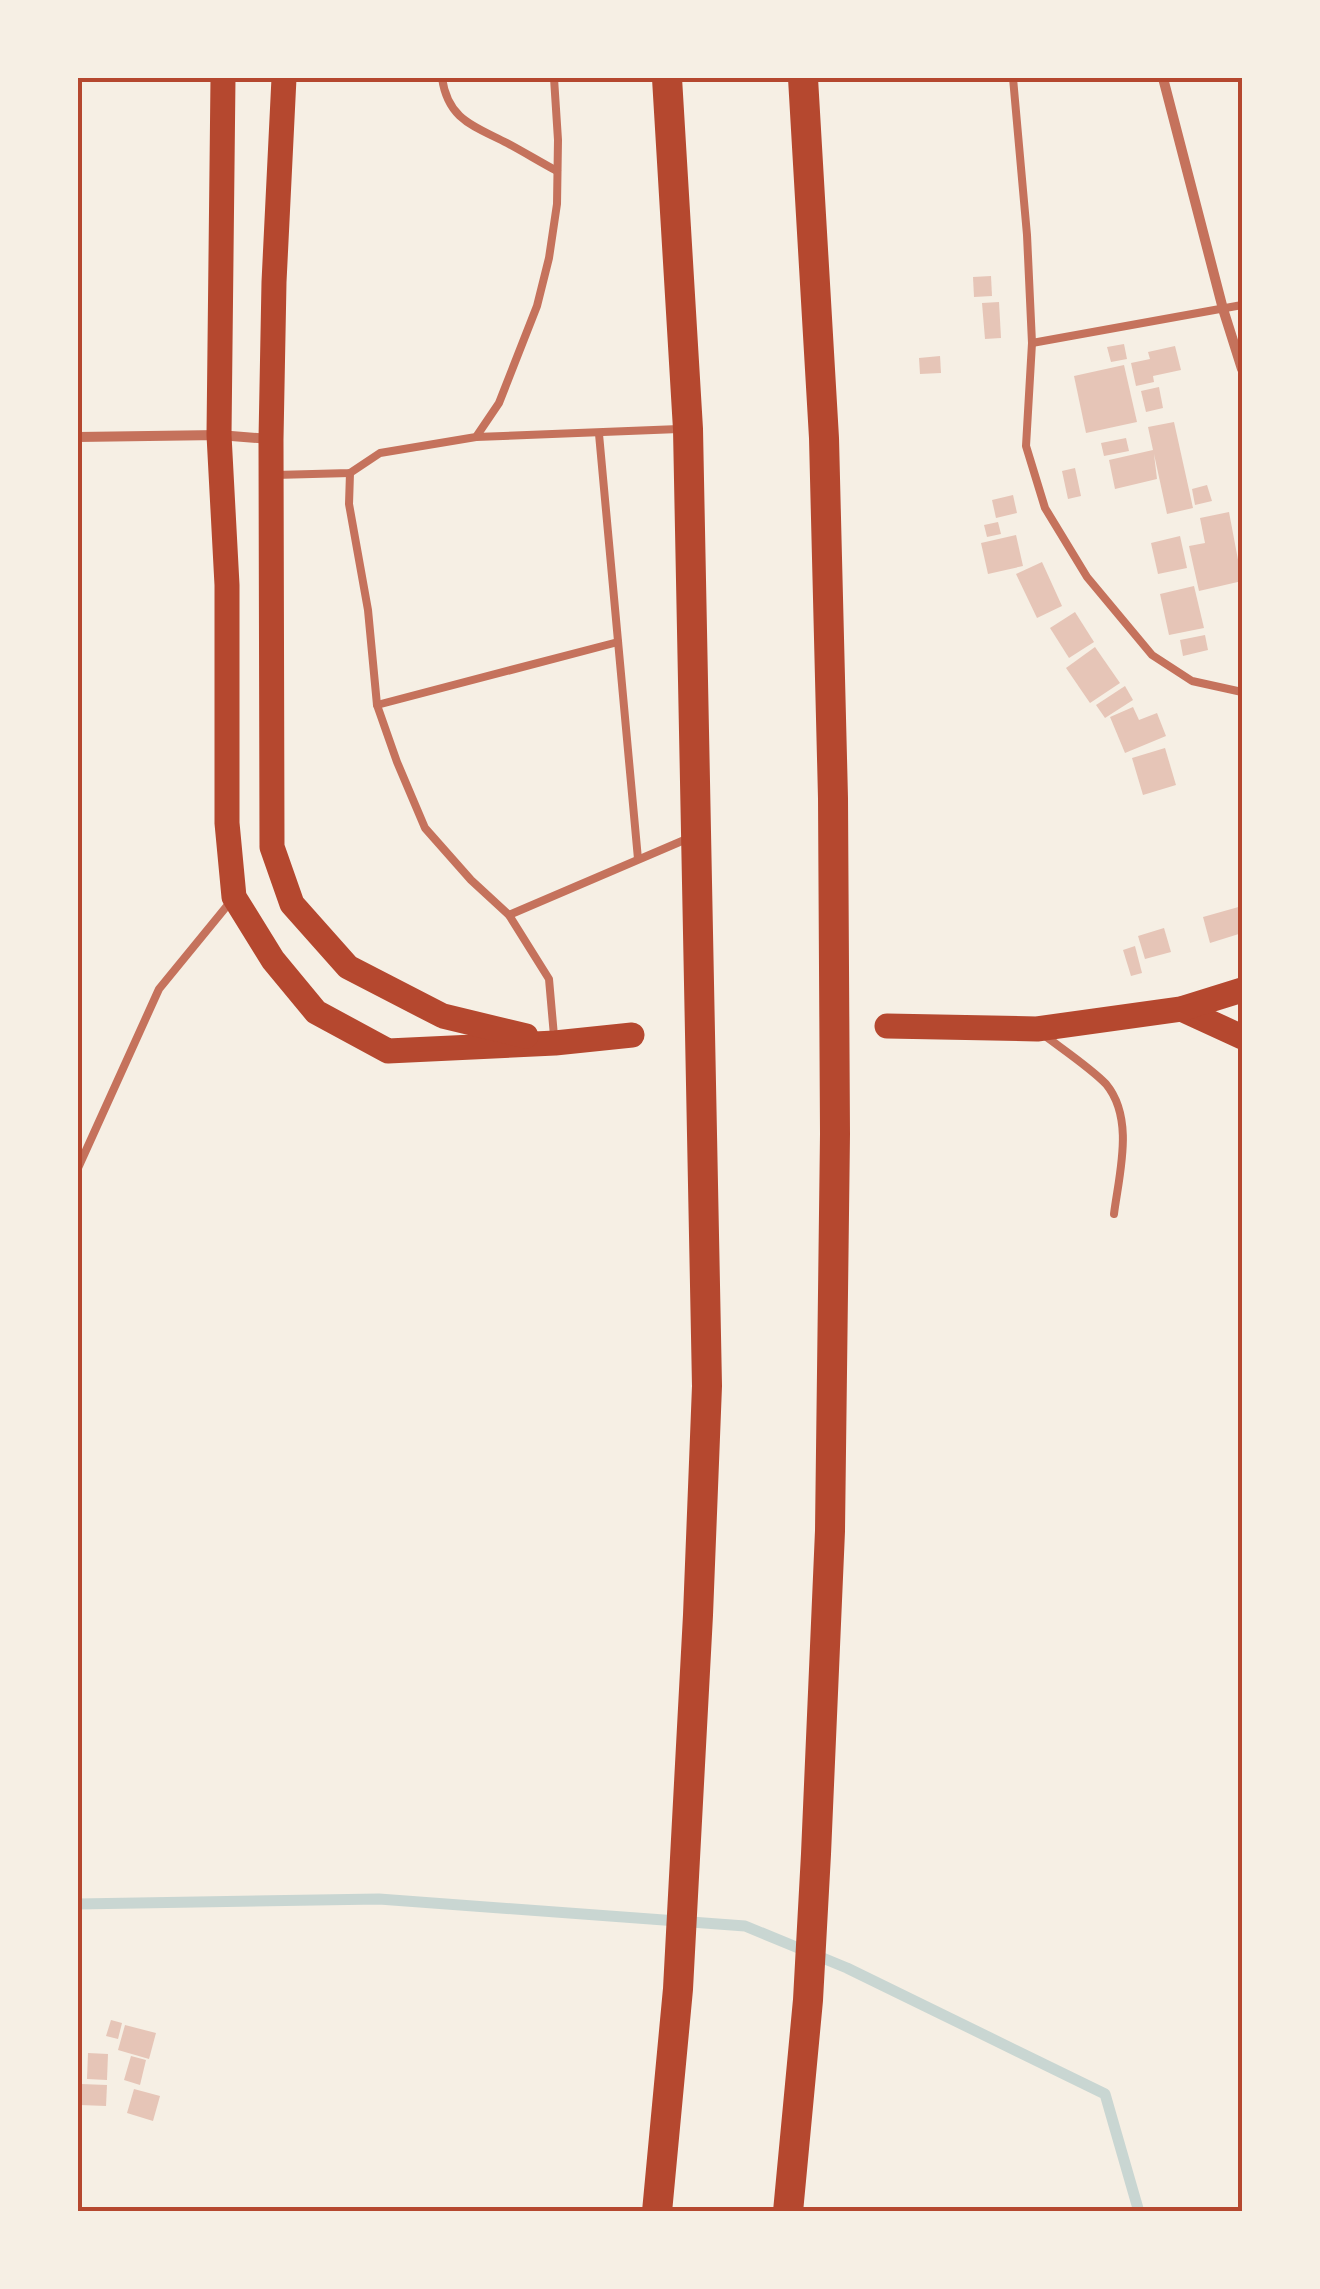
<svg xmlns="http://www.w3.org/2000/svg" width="1320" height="2289" font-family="'Golos Text',sans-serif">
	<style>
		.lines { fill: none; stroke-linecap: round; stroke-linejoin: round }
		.stream { stroke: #c9d6d2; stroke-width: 11 }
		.building { fill: #e6c5b7 }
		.service { stroke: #c5725c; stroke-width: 8 }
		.minor { stroke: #c5725c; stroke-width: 10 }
		.primary { stroke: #b5482f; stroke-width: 25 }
		.motorway { stroke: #b5482f; stroke-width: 30 }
		.neatline { fill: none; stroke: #b5482f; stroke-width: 4 }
	</style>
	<rect width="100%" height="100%" fill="#f6efe4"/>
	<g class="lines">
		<polyline class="stream" points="78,1904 379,1899 745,1926 847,1968 1105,2094 1139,2212"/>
	</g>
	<g class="building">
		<polygon points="991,276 992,296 974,297 973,277"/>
		<polygon points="999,302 1001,338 985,339 982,303"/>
		<polygon points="1124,344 1127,359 1111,362 1107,347"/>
		<polygon points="1175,346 1181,370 1153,376 1154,382 1136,386 1131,363 1150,359 1148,352"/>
		<polygon points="940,356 941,373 920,374 919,358"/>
		<polygon points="1124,365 1137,422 1086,433 1074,376"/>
		<polygon points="1159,387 1163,408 1146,412 1141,391"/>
		<polygon points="1174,422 1193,508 1167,514 1154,454 1157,479 1115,489 1109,460 1153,450 1148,427"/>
		<polygon points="1126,438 1129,451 1104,456 1101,443"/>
		<polygon points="1075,468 1081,496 1068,499 1062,471"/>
		<polygon points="1207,485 1212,501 1195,505 1192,489"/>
		<polygon points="1013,495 1017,513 996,518 992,500"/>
		<polygon points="1229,512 1242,581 1199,591 1189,546 1205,543 1200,518"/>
		<polygon points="998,522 1001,534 987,537 984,525"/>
		<polygon points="1016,535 1023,566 988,574 981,543"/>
		<polygon points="1180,536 1187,568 1158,574 1151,543"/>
		<polygon points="1042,562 1062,606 1037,618 1016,574"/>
		<polygon points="1194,586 1204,628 1169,635 1160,594"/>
		<polygon points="1075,612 1094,642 1069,658 1050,628"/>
		<polygon points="1205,635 1208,650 1183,656 1180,640"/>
		<polygon points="1095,647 1120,683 1090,703 1066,668"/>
		<polygon points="1125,686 1133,700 1105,718 1096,705"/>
		<polygon points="1133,707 1139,720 1157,713 1166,736 1125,753 1110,717"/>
		<polygon points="1165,748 1176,785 1143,795 1132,758"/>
		<polygon points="1242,906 1242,933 1210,943 1203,917"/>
		<polygon points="1164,928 1171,952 1145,959 1138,936"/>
		<polygon points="1135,946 1142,973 1131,976 1123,950"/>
		<polygon points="111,2020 122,2023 118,2039 106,2036"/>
		<polygon points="125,2025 156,2033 149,2059 118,2050"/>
		<polygon points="88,2053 108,2054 107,2080 87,2079"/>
		<polygon points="131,2056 146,2060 140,2085 124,2080"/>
		<polygon points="81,2084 107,2085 106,2106 80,2105"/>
		<polygon points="134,2089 160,2096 153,2121 127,2113"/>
	</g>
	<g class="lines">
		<g class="service">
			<path d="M442,78C448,120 474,126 507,143C524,152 540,162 557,171"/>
			<polyline points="1013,78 1027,235 1032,343 1026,446 1045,508 1087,577 1152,655 1192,681 1242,692"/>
			<polyline points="1032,343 1242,305"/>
			<polyline points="599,434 638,859"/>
			<polyline points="476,437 679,429"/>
			<polyline points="350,473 349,504 368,610 377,705 397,762 425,828 471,880 509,915 549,979 554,1036"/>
			<polyline points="275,475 350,473 380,453 476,437 499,403 537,306 549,258 557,204 558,140 554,78"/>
			<polyline points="377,705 618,642"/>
			<polyline points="509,915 689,838"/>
			<path d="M1044,1035C1061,1048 1092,1069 1106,1084C1135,1119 1119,1174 1114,1214"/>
			<polyline points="78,1168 159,989 231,901"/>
		</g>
		<g class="minor">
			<polyline points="1163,78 1223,309 1242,369"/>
			<polyline points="78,437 219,435 270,439"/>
		</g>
		<g class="primary">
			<polyline points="223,78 219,435 227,585 227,823 234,897 273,960 316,1012 388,1051 555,1043 632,1035"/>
			<polyline points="284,78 274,282 271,439 272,847 292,904 348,967 443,1016 526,1036"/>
			<polyline points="1181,1009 1242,1037"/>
			<polyline points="887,1026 1037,1029 1181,1009 1242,990"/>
		</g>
		<g class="motorway">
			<polyline points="657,2212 678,1989 698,1615 707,1386 688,429 667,78"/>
			<polyline points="788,2212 808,2000 816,1854 830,1531 835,1134 833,798 824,438 803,78"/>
		</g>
	</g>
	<rect width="1320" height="2289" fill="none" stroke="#f6efe4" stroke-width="160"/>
	<rect x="80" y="80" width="1160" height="2129" class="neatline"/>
</svg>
